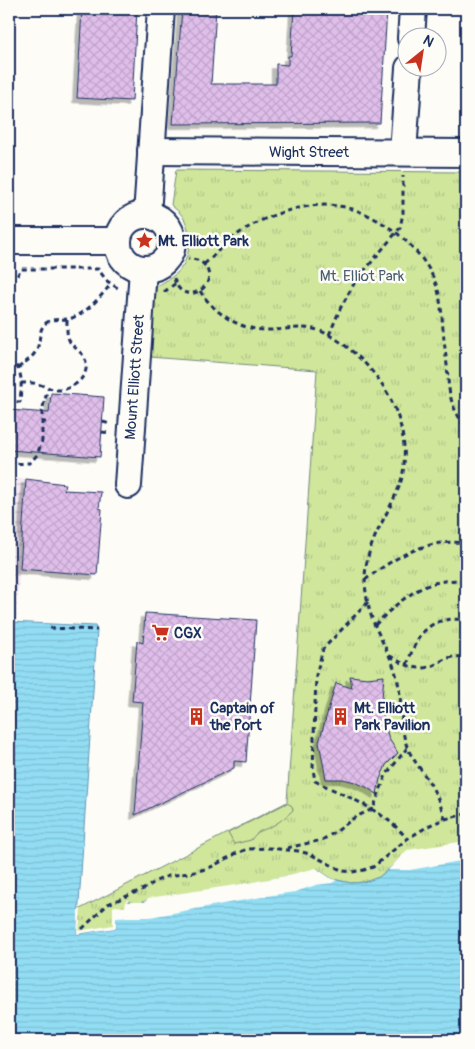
<svg xmlns="http://www.w3.org/2000/svg" width="475" height="1049" font-family="Pangolin,sans-serif">
	<style>
		.industrial { fill: url(#industrial-grid) }
		.grass { fill: url(#grass-tufts); stroke: #758a7c }
		.garden { fill: #cfe69b; stroke: #758a7c }
		.water { fill: url(#water-rules); stroke: #6297b7 }
		.pier { fill: #fdfcf7 }
		.building { fill: url(#building-cross-hatch); stroke: #1b2f5e; filter: url(#shadow) }
		.lines { fill: none; stroke-linecap: round; stroke-linejoin: round }
		.minor-casing { stroke: #1b2f5e; stroke-width: 30 }
		.path { stroke: #1b2f5e; stroke-width: 3; stroke-dasharray: 5 4; stroke-linecap: butt }
		.minor { stroke: #fdfcf7; stroke-width: 26 }
		.labels { text-anchor: middle; dominant-baseline: central; stroke-width: 5; stroke-linejoin: round; paint-order: stroke }
		.street-label { font-size: 15px; fill: #1b2f5e; stroke: #fdfcf7 }
		.poi-label { font-size: 15px; font-weight: bold; fill: #1b2f5e; stroke: #fdfcf7; text-anchor: start }
		.park-label { font-size: 15px; fill: #485d6d; stroke: #fdfcf7 }
	</style>
	<defs>
		<pattern id="industrial-grid" width="8" height="8" patternUnits="userSpaceOnUse" patternTransform="scale(1.25)"><rect width="8" height="8" fill="#f4e9f3"/><path d="M0 4h8M4 0v8" fill="none" stroke="#d1c8d3"/></pattern>
		<pattern id="grass-tufts" width="24" height="20" patternUnits="userSpaceOnUse" patternTransform="scale(1.25)"><rect width="24" height="20" fill="#cfe69b"/><path d="M3 7l-1-3M5 7V3M7 7l1-3M15 17l-1-3M17 17v-4M19 17l1-3" fill="none" stroke="#b1c688"/></pattern>
		<pattern id="water-rules" width="6" height="5" patternUnits="userSpaceOnUse" patternTransform="scale(1.25)"><rect width="6" height="5" fill="#92ddf3"/><path d="M0 2.5h6" fill="none" stroke="#7dbed3"/></pattern>
		<pattern id="building-cross-hatch" width="8" height="8" patternUnits="userSpaceOnUse" patternTransform="scale(1.25)"><rect width="8" height="8" fill="#e0beea"/><path d="M0 0l8 8M0 8l8-8" fill="none" stroke="#c0a4cb"/></pattern>
		<filter id="shadow"><feDropShadow dx="-4.5" dy="4.5" stdDeviation="0" flood-color="#0004"/></filter>
	</defs>
	<rect width="100%" height="100%" fill="#fdfcf7"/>
	<filter id="ink" filterUnits="userSpaceOnUse"><feTurbulence type="fractalNoise" baseFrequency=".02" numOctaves="2"/><feDisplacementMap in="SourceGraphic" scale="10" xChannelSelector="R" yChannelSelector="G"/><feConvolveMatrix kernelMatrix="1 2 1 2 8 2 1 2 1" color-interpolation-filters="sRGB"/></filter>
	<g filter="url(#ink)">
		<polygon class="industrial" points="9,478 25,479 16,622 9,622"/>
		<path class="grass" d="M176,170L466,172V844L405,853L390,868L379,877L365,882L351,883L332,879L319,870L285,879L146,901L139,903L128,902L116,928L77,934L78,910L287,802L317,370L149,357L156,289L157,286C164,282 171,278 177,273C191,259 193,233 183,217C180,212 175,209 171,205Z"/>
		<path class="garden" d="M287,803L292,806L293,810C287,816 281,821 274,825C264,831 258,829 251,840L234,844L228,833Z"/>
		<polygon class="water" points="9,622 95,626 97,630 77,934 116,928 115,909 127,910 128,902 139,903 146,901 196,894 319,870 332,879 351,883 365,882 379,877 390,868 405,853 466,844 466,1040 9,1040"/>
		<g class="pier">
			<polygon points="466,841 466,860 410,870 388,870 407,850"/>
			<polygon points="316,868 332,879 337,880 332,883 316,885 295,892 273,895 150,917 129,917 116,918 116,928 77,934 78,910 81,909 79,931 113,925 113,907 115,906 125,907 126,901 128,900 128,902 143,902 146,901 148,898 236,885 285,876"/>
		</g>
		<g class="building">
			<polygon points="82,9 137,9 132,101 77,98"/>
			<polygon points="182,9 216,9 211,84 276,84 276,64 288,65 288,56 291,56 294,9 387,9 380,123 173,124"/>
			<polygon points="51,393 104,397 100,457 9,450 9,410 49,413"/>
			<polygon points="26,479 65,484 64,490 101,492 99,508 102,509 97,575 20,569"/>
			<polygon points="145,613 256,620 246,762 234,761 234,768 135,815 143,702 132,701 137,641 143,643"/>
			<polygon points="350,676 367,678 384,676 382,698 384,721 389,739 398,753 386,765 380,779 377,794 366,787 355,782 343,779 326,779 319,742 336,683 352,688"/>
		</g>
		<g class="lines">
			<defs>
				<g id="minor">
					<polyline points="411,38 413,9"/>
					<polyline points="151,151 466,153"/>
					<polyline points="403,152 409,68"/>
					<polyline points="147,215 161,9"/>
					<circle cx="145" cy="242" r="27"/>
					<polyline points="9,241 118,241"/>
					<polyline points="128,485 143,269"/>
				</g>
			</defs>
			<use href="#minor" class="minor-casing"/>
			<g class="path">
				<path d="M204,264C213,257 220,248 229,241C256,218 302,201 338,206C357,208 375,218 390,228C412,244 430,264 438,290C440,298 441,307 442,316C443,332 445,349 447,365C448,377 448,390 452,402C455,412 461,420 466,429"/>
				<path d="M174,278C181,309 221,287 205,266C201,260 195,259 188,259"/>
				<path d="M9,279C15,279 19,275 20,269H98L107,281L119,289"/>
				<path d="M200,291C215,314 241,331 269,330C285,330 299,326 314,329C338,335 365,361 379,380C400,408 412,453 399,487C386,519 366,543 365,578C365,594 369,612 375,626C383,644 393,660 397,678C403,700 399,729 408,749C415,764 427,776 434,791C439,800 442,810 445,819"/>
				<polyline points="164,292 176,283"/>
				<polyline points="329,335 341,307 355,282 400,228 403,213 403,176"/>
				<path d="M9,360C25,369 21,386 20,402L9,401"/>
				<path d="M18,368C25,362 34,357 37,349C41,340 38,329 46,323C53,317 64,321 72,318C88,312 101,296 111,284"/>
				<path d="M21,383C26,383 32,382 37,384C44,385 51,390 59,390C66,390 71,387 77,383C87,375 90,363 81,353C77,349 73,346 70,342C66,335 67,326 67,319"/>
				<polyline points="41,422 49,422"/>
				<polyline points="103,422 110,424"/>
				<polyline points="102,432 110,433"/>
				<path d="M9,461C15,465 23,463 30,463L37,455L42,441V411L48,388"/>
				<path d="M365,580C395,557 427,538 466,543"/>
				<path d="M368,602L323,649L316,675L313,769L315,781C347,797 385,810 407,839"/>
				<path d="M375,625C401,599 426,576 466,581"/>
				<polyline points="50,628 97,630"/>
				<path d="M390,656C403,664 419,673 434,665C439,663 443,659 448,658C453,657 459,657 464,656L466,663"/>
				<path d="M407,665C417,634 429,615 466,620"/>
				<polyline points="287,848 322,840 337,831 355,817 373,809 386,775 407,748"/>
				<polyline points="82,929 108,904 146,888 156,881 168,876 195,872 211,867 237,853 248,849 269,848 298,851 310,854 343,871 352,872 364,870 373,867 407,839 430,825 445,819 466,814"/>
			</g>
			<use href="#minor" class="minor"/>
		</g>
	</g>
	<defs>
		<symbol id="sight-bare" viewBox="-9 -9 18 18"><path d="M0-6L1.8-2.2L6-1.7L2.9 1.2L3.7 5.4L0 3.3L-3.7 5.4L-2.9 1.2L-6-1.7L-1.8-2.2Z" fill="#c8321e" stroke="#fdfcf7" stroke-width="2.5" paint-order="stroke"/></symbol>
		<symbol id="supermarket-bare" viewBox="-9 -9 18 18"><path d="M-6-5.5h2.5l.6 2H6L4.5 2H-2.5L-4.4-4H-6ZM-1.5 3.2a1.3 1.3 0 1 0 .1 0ZM3 3.2a1.3 1.3 0 1 0 .1 0Z" fill="#c8321e" stroke="#fdfcf7" stroke-width="2.5" paint-order="stroke"/></symbol>
		<symbol id="building-bare" viewBox="-9 -9 18 18"><path d="M-4-6H4V6H1V3H-1V6H-4ZM-2.5-4.3h1.7v1.8h-1.7ZM.8-4.3h1.7v1.8H.8ZM-2.5-1h1.7V.8h-1.7ZM.8-1h1.7V.8H.8Z" fill="#c8321e" stroke="#fdfcf7" stroke-width="2.5" paint-order="stroke"/></symbol>
	</defs>
	<g fill-rule="evenodd">
		<use href="#sight-bare" x="132" y="228" width="25" height="25"/>
		<use href="#supermarket-bare" x="148" y="620" width="25" height="25"/>
		<use href="#building-bare" x="184" y="704" width="25" height="25"/>
		<use href="#building-bare" x="328" y="704" width="25" height="25"/>
	</g>
	<g class="labels">
		<g class="street-label">
			<text x="309" y="152">Wight Street</text>
			<text transform="translate(135 377) rotate(-86)">Mount Elliott Street</text>
		</g>
		<g class="poi-label">
			<text x="158" y="241">Mt. Elliott Park</text>
			<text x="174" y="633">CGX</text>
			<text x="210" y="708">Captain of<tspan x="210" dy="17">the Port</tspan></text>
			<text x="354" y="708">Mt. Elliott<tspan x="354" dy="17">Park Pavilion</tspan></text>
		</g>
		<g class="park-label">
			<text x="362" y="276">Mt. Elliot Park</text>
		</g>
	</g>
	<rect width="475" height="1049" fill="none" stroke="#fdfcf7" stroke-width="30"/>
	<rect x="15" y="15" width="445" height="1019" fill="none" stroke="#1b2f5e" stroke-width="2" filter="url(#ink)"/>
	<g transform="translate(422 52) rotate(30)"><circle r="24" fill="#fdfcf7" stroke="#a3aaba"/>
	<path d="M0-4L9 19L0 12L-9 19Z" fill="#c8321e"/>
	<text y="-8" font-size="14" font-weight="bold" text-anchor="middle" fill="#1b2f5e">N</text>
	</g>
</svg>
